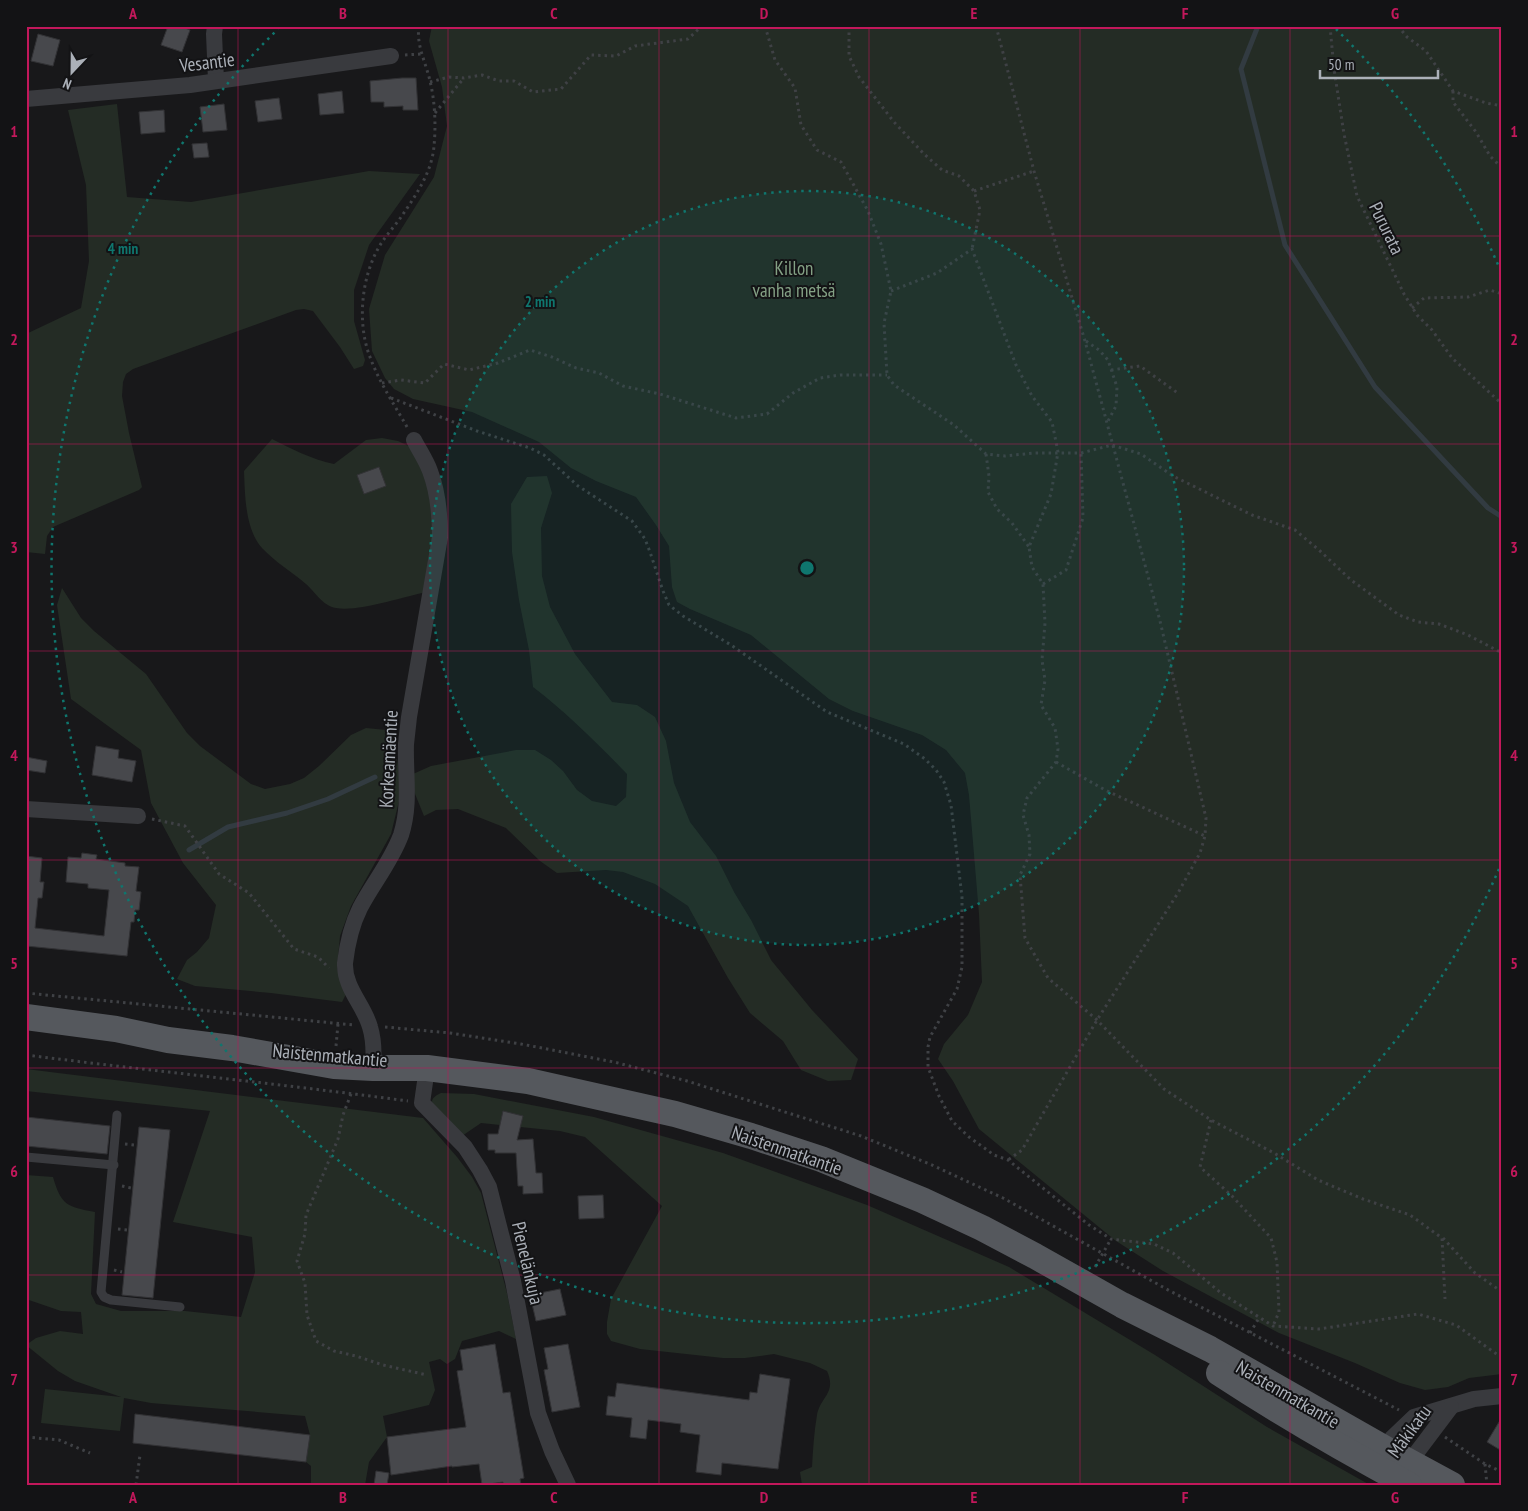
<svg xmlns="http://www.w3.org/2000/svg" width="1528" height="1511" font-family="'PT Sans Narrow',sans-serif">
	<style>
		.green { fill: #242c25 }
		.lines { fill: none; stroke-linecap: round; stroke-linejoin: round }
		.stream { stroke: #323b41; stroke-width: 5 }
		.building { fill: #47484c; stroke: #323235 }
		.path { stroke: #3f4145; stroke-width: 3; stroke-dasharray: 2.5 4; stroke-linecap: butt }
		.lane { stroke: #393a3e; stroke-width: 9 }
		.street { stroke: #393a3e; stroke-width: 16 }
		.primary { stroke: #55585d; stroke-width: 26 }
		.grid { fill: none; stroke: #c2185b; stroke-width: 1; stroke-opacity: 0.55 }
		.ring { fill: none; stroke: #0f766e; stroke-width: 2.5; stroke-dasharray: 2.5 5 }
		.labels { text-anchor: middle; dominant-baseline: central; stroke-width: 4; stroke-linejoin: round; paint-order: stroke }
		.street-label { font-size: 19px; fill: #abb0b8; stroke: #131315 }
		.park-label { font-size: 19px; fill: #84a185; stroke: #131315 }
		.centre { fill: #0f766e; stroke: #131315; stroke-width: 2.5 }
		.ring-label { font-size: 15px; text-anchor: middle; font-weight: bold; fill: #0f766e; stroke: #131315; stroke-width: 4; stroke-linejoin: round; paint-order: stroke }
		.neatline { fill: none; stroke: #c2185b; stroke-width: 2 }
		.grid-label { font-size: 16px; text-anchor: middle; font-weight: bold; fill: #c2185b }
	</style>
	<rect width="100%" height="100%" fill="#18181a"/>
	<g class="green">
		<polygon points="432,26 1502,26 1502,1374 1469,1378 1448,1387 1425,1390 1400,1383 1355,1363 1279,1333 1163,1271 1116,1241 979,1129 953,1081 938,1059 944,1044 968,1015 982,982 979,914 969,795 965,773 946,750 922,735 853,711 829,699 751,635 690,609 677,602 672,587 669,546 656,525 636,497 596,481 571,468 539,442 472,412 413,399 394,389 385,378 372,351 369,309 385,255 434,177 447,126 442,87 429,41"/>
		<polygon points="117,104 127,197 191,202 369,171 420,174 369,245 354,290 354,321 365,360 363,366 354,369 340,347 313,311 304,309 296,310 133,369 126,374 123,382 122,396 129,433 142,487 139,490 53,527 47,536 45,554 26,552 26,334 81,308 89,261 86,185 68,110"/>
		<path d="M382,438L398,441L417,450L430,483L436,528L426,592C403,597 358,612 336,608C323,606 315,592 306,584C292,572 275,562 262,548C245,529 245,495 244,471L272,439C292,449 311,459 334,464L366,440Z"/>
		<path d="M547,476L552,493L541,528L542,576L550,607L575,654L612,702L637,705L655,717L666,741L674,783L690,822L716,856L734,892L751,920L771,960L812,1010L858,1059L851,1080L828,1081L801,1070L783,1041L750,1013L728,978L688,906L655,884L623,872L606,870L557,873L540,861L506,828L458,809L436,810L424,816L411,784L413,774L431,766L516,750H535L551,760L563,771L577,790L592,801L616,806L626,797L627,774C597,743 567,713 533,687L529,650L519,600L512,552L511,504L527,477Z"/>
		<polygon points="62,588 81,618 94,631 146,674 187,733 200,746 251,784 265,789 290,784 304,778 319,766 351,735 366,728 386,730 392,724 399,773 399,801 391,834 351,906 340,936 337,969 346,994 342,1002 271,993 195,986 177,979 187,960 197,952 209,938 216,905 183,863 151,803 141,750 71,699 57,605"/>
		<path d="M26,1069L423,1118L457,1157L472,1177L481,1193L507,1293L516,1339L499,1331L462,1341L455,1359L447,1364L440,1359L429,1362L435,1390L429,1405L383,1416L387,1437L369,1462L365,1485H311V1466L306,1462L310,1435L305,1416L151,1403L124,1398L120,1431L41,1423L45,1389L121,1397L75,1381L58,1371L26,1345L36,1338L60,1331L83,1334L81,1312L61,1311L26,1299V1175L53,1177C61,1205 67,1207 95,1212L91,1294L96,1304L121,1311H185L241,1317L255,1272L252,1237L173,1222L210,1111L26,1091Z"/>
		<path d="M441,1093L474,1094L594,1117L723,1153L867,1205L1009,1267L1155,1355L1267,1427L1370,1485L819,1483L802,1485L800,1472L812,1467C813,1450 814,1432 817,1415C820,1397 837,1393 827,1371L810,1363L774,1354L745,1358H723L640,1349L611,1341L607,1334V1322L611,1299L662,1206L585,1137L560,1131L481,1123L459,1138C453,1131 432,1110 432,1101C433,1097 437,1095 441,1093Z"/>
	</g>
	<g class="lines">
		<g class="stream">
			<polyline points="1258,26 1241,69 1285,245 1375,387 1488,508 1502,517"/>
			<polyline points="189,850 228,827 287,813 328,799 375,777"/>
		</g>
	</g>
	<g class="building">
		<polygon points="168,26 180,26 190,30 182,52 161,45"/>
		<polygon points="38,34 60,40 53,66 31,61"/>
		<polygon points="402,78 416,78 418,110 403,110 403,106 384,107 384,102 371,102 370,81"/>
		<polygon points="342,91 344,113 320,115 318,94"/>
		<polygon points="279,98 282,119 258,122 255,101"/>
		<polygon points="224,104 227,130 203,132 200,107"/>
		<polygon points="164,110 165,132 141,134 139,112"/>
		<polygon points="207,143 209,157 194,158 192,144"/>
		<polygon points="379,467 386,486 364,494 357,475"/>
		<polygon points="96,746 119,750 118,758 136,761 132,782 92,775"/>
		<polygon points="26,757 47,761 45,773 26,770"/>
		<polygon points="82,853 97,855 96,859 125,863 125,866 139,867 136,891 141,892 139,910 135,910 134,922 131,922 127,956 26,946 26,856 42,858 40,882 44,882 42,898 38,898 35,928 104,936 109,890 88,888 88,884 66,882 68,857 81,858"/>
		<polygon points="503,1111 523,1116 517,1140 533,1139 536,1173 542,1173 543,1193 523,1194 523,1186 518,1186 516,1153 495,1153 495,1150 488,1150 488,1134 498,1134"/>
		<polygon points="26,1117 110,1126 107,1154 26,1146"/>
		<polygon points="139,1127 170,1130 153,1298 122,1295"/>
		<polygon points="603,1195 604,1218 579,1219 578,1196"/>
		<polygon points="560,1289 566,1315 536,1321 530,1295"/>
		<polygon points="495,1344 503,1393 510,1392 524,1478 520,1479 521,1485 503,1485 503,1482 482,1485 479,1464 452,1467 452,1466 391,1475 387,1437 466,1427 457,1371 463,1370 460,1350"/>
		<polygon points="568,1344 580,1407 552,1412 544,1370 548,1369 544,1348"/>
		<polygon points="760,1374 790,1379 778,1469 722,1463 721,1475 696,1472 700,1435 680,1432 681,1424 648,1420 646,1439 630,1437 632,1418 606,1415 608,1396 615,1397 617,1383 749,1400 750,1392 757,1393"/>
		<polygon points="135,1414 310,1435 306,1462 133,1443"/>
		<polygon points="1502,1417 1502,1451 1487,1442"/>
		<polygon points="376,1471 389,1473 387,1485 374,1485"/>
	</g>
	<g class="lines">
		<g class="path">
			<polyline points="765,26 775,60 795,88 801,125 817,150 841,162 868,211 881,244 891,291 884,323 887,375 894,385 954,425 986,454 1005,456 1034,453 1081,453 1112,445 1141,454 1173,476 1252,515 1295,530 1319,550 1351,580 1399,615 1418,622 1439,624 1468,635 1502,653"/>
			<polyline points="849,26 849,56 859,77 894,122 924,154 942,170 959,176 974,191 980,210 972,249"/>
			<polyline points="996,26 1034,171 1085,341 1160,621 1206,818 1205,836 1200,853 1178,893 1097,1020 1022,1150 1008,1160"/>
			<polyline points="1330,26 1334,69 1344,134 1357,196 1404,294 1417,315 1432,330 1452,358 1502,404"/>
			<polyline points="1398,26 1407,37 1426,51 1453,91 1486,103 1502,106"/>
			<polyline points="405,55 421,54"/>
			<polyline points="430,82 449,77 464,78 482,75 499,81 514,81 533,92 561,89 591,55 616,56 635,46 688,39 702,26"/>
			<polyline points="1453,91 1453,102 1476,132 1490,156 1502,168"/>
			<polyline points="435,113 464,78"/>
			<polyline points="974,191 1034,171"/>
			<polyline points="891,291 937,273 972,249 1016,365 1032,396 1052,422 1058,452 1051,494 1029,547 1032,567 1043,584 1045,623 1042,660 1045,680 1041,705 1055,728 1058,749 1056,762 1027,798 1023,815 1029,835 1030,854 1020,875 1025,938 1048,978 1097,1020 1164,1089 1211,1120 1274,1153 1318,1180 1363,1199 1410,1215 1442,1238 1445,1299"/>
			<polyline points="1412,308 1424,298 1468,297 1490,290 1502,294"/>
			<polyline points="1086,341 1099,350 1108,360 1117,387 1116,406 1107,423"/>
			<polyline points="1111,370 1140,366 1179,394"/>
			<polyline points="382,383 401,380 425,383 444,364 469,370 498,363 530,350 552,357 576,368 599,373 623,386 660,394 736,418 767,414 793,393 820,378 840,375 887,375"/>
			<polyline points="391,398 477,431 530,448 544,455 578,486 632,521 645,539 650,552 663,591 669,605 683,616 731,645 827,712 904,744 925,759 936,770 944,782 951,805 962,897 962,967 957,989 930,1037 928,1047 928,1067 939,1096 952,1121 969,1137 994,1155 1008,1160 1089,1225 1111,1239 1154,1244 1173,1253 1221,1293 1273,1326 1319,1329 1418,1314 1456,1325 1502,1358"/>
			<path d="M407,427C394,404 379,382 370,357C357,324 361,278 379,247C384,238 392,229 399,220C414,198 432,173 434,146C436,126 435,101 430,81C426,63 416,45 419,26"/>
			<polyline points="986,454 989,476 988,492 997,509 1012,523 1029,547"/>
			<polyline points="1043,584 1066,570 1083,518 1081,453"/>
			<polyline points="1056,762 1105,790 1205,836"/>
			<polyline points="152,819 185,826 219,874 249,893 294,949 318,957 329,968"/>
			<polyline points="26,993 354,1025"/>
			<polyline points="385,1027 450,1033 521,1044 614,1062 687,1081 861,1136 932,1165 1003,1198 1170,1291 1399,1410"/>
			<polyline points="336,1046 338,1024"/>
			<path d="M26,1055C153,1071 281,1084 408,1101"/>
			<polyline points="351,1094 343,1115 338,1139 306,1215 305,1234 297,1261 305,1283 307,1315 316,1341 334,1351 356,1356 383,1365 427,1375"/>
			<polyline points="1211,1120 1200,1167 1232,1196 1271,1238 1277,1262 1279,1312 1273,1326"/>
			<polyline points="125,1144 134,1145"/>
			<polyline points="122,1186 131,1188"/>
			<polyline points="118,1229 127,1230"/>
			<polyline points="1443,1238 1475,1273 1502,1292"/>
			<polyline points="1095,1267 1111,1239"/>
			<polyline points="114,1270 122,1272"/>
			<polyline points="1250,1333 1259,1318"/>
			<polyline points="26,1437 59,1440 90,1453"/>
			<polyline points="1445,1437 1485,1464 1502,1472"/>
			<polyline points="1485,1464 1487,1485"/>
			<polyline points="136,1485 140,1455"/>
		</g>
		<g class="lane">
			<polyline points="117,1115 101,1292 104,1297 111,1300 180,1307"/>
			<polyline points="26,1157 114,1165"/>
		</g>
		<g class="street">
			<polyline points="215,26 214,34 216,80"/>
			<polyline points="26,99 190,85 391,56"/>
			<polyline points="26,809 138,816"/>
			<path d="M373,1068C374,1055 374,1040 370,1027C364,1005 344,988 345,963C347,946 352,924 360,908C373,883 391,862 401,835C411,804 405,775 406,744C407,735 408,726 409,717L440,537C440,515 438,492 430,471C426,460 419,450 414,440"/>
			<polyline points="427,1068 422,1103 465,1147 480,1170 489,1187 513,1281 538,1413 552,1451 568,1485"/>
			<polyline points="1380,1455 1392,1438 1414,1417 1474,1399 1502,1396"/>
			<polyline points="1405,1468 1451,1407"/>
		</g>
		<g class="primary">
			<polyline points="26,1017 116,1029 168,1040 232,1048 334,1066 373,1068 427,1068 528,1081 675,1114 751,1136 821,1159 922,1200 982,1228 1035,1256 1122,1305 1210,1349 1384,1448 1452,1485"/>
			<path d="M1219,1373C1280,1413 1344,1450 1409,1485"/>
		</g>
	</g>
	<path class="grid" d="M238,26V1485M448,26V1485M659,26V1485M869,26V1485M1080,26V1485M1290,26V1485M26,236H1502M26,444H1502M26,651H1502M26,860H1502M26,1068H1502M26,1275H1502"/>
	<circle cx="807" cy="568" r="377" fill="#0f766e" fill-opacity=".12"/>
	<g class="ring">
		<circle cx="807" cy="568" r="377"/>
		<path d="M1499 869A755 755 0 1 1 278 29M1336 29A755 755 0 0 1 1499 267"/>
	</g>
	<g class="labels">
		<g class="street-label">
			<text transform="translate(207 62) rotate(-7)">Vesantie</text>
			<text transform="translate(1387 228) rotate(64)">Pururata</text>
			<text transform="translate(388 759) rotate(-87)">Korkeamäentie</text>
			<text transform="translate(330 1055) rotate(5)">Naistenmatkantie</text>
			<text transform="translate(787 1150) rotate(19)">Naistenmatkantie</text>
			<text transform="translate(528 1263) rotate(77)">Pienelänkuja</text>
			<text transform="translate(1288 1394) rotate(30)">Naistenmatkantie</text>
			<text transform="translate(1409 1431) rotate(-54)">Mäkikatu</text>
		</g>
		<g class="park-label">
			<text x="794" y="268">Killon<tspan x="794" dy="22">vanha metsä</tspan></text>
		</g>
	</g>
	<circle cx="807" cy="568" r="8" class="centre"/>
	<g class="ring-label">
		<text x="123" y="254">4 min</text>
		<text x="540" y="307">2 min</text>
	</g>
	<rect width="1528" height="1511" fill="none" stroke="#131315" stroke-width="55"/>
	<g transform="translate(72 72) rotate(202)" stroke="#131315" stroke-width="4" paint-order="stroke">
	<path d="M0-4L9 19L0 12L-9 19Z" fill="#abb0b8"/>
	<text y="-8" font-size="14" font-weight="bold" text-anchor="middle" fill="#abb0b8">N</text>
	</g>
	<path d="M1320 70v8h118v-8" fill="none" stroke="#abb0b8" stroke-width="2.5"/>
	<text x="1328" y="70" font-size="15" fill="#abb0b8" stroke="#131315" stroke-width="4" paint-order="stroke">50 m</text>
	<rect x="28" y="28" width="1472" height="1456" class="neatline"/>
	<g class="grid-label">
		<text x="133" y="19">A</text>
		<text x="343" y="19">B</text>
		<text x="554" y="19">C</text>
		<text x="764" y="19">D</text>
		<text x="974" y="19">E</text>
		<text x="1185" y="19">F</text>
		<text x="1395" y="19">G</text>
		<text x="14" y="137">1</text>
		<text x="1514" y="137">1</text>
		<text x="14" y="345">2</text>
		<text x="1514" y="345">2</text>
		<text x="14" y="553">3</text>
		<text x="1514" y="553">3</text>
		<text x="14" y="761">4</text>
		<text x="1514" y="761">4</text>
		<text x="14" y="969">5</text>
		<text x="1514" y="969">5</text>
		<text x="14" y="1177">6</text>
		<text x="1514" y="1177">6</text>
		<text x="14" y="1385">7</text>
		<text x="1514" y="1385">7</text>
		<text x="133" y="1503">A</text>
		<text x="343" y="1503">B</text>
		<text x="554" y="1503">C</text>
		<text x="764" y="1503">D</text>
		<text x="974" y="1503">E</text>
		<text x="1185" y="1503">F</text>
		<text x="1395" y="1503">G</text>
	</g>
</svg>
